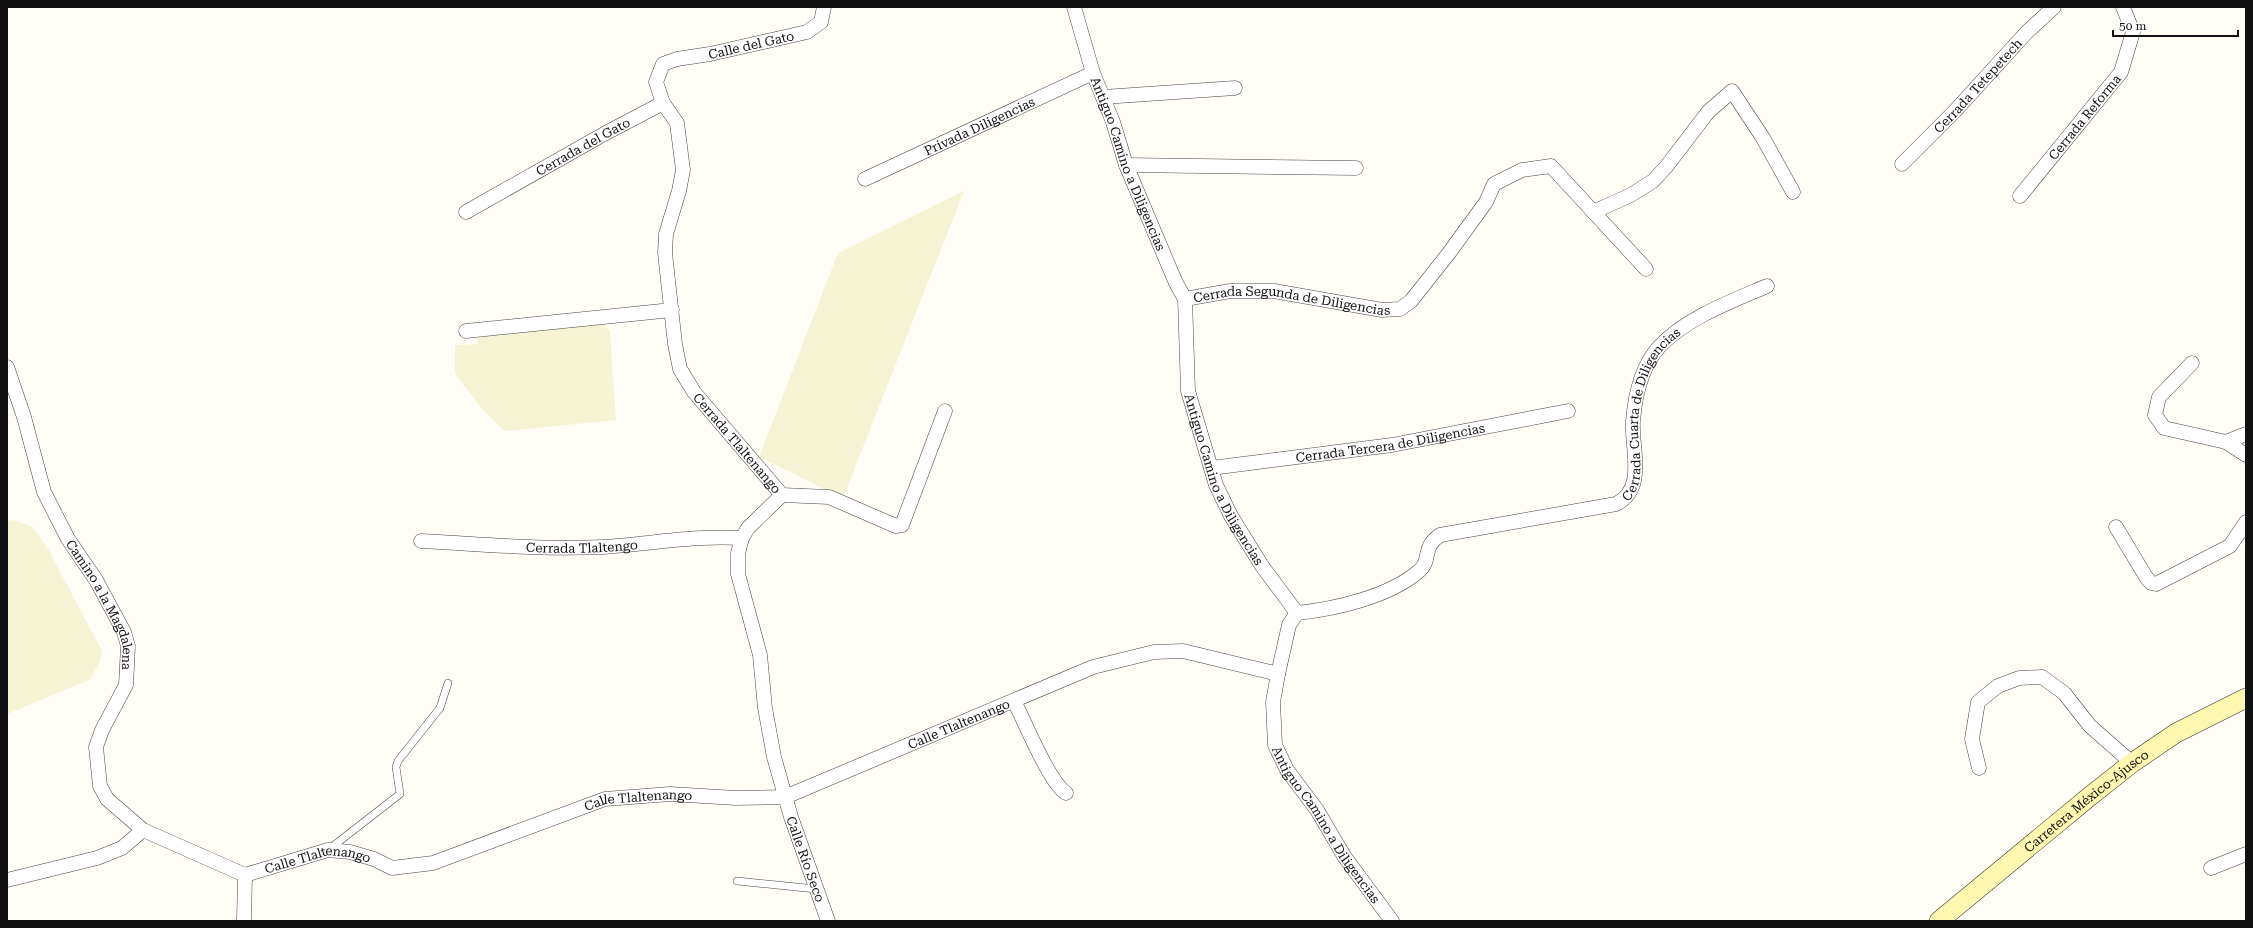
<svg xmlns="http://www.w3.org/2000/svg" width="2253" height="928" font-family="'Roboto Serif',serif">
	<style>
		.farmland { fill: #f6f3d4 }
		.lines { fill: none; stroke-linecap: round; stroke-linejoin: round }
		.lane-casing { stroke: #444; stroke-width: 8 }
		.street-casing { stroke: #444; stroke-width: 15 }
		.secondary-casing { stroke: #333; stroke-width: 20 }
		.lane { stroke: #fff; stroke-width: 7 }
		.street { stroke: #fff; stroke-width: 14 }
		.secondary { stroke: #fff6b0; stroke-width: 19 }
		.labels { text-anchor: middle; dominant-baseline: central; stroke-width: 4; stroke-linejoin: round; paint-order: stroke }
		.street-label { font-size: 13px; fill: #111; stroke: #fff }
	</style>
	<rect width="100%" height="100%" fill="#fffdf5"/>
	<g class="farmland">
		<polygon points="964,191 843,498 759,457 838,253"/>
		<polygon points="600,323 610,331 616,420 505,431 483,410 455,373 455,345 478,344 478,337"/>
		<polygon points="14,520 32,527 47,547 102,651 99,664 89,680 7,714 7,521"/>
	</g>
	<g class="lines">
		<defs>
			<g id="lane">
				<polyline points="328,850 400,794 396,767 398,761 440,708 448,683"/>
				<polyline points="737,881 816,889"/>
			</g>
			<g id="street">
				<path id="s1" d="M1074,7L1093,73L1113,122L1126,165L1176,283L1185,299L1188,391L1216,485L1231,516L1262,566L1297,613"/>
				<polyline points="1103,97 1235,88"/>
				<path id="s2" d="M663,103L677,123L683,170L679,191L666,234L665,253L675,344L680,369L694,392L782,495L748,528L742,538L738,553V574L760,655L765,708L774,757L791,817L828,921"/>
				<path id="s3" d="M1902,164L1954,112L2026,33L2054,7"/>
				<polyline points="1126,165 1356,168"/>
				<path id="s4" d="M865,179L1093,73"/>
				<path id="s5" d="M2020,196L2121,72L2133,32L2123,7"/>
				<path id="s6" d="M466,212L604,134L663,103L656,82L663,64L677,59L710,54L807,32L821,22L824,7"/>
				<polyline points="1593,212 1631,195 1653,181 1666,167 1708,112 1732,91 1763,138 1793,192"/>
				<path id="s7" d="M1185,299L1230,291H1274L1382,310L1400,309L1411,301L1449,253L1486,202L1494,184L1522,170L1551,166L1646,269"/>
				<polyline points="466,331 672,310"/>
				<polyline points="2192,363 2159,397 2155,415 2164,428 2226,442 2246,455"/>
				<path id="s8" d="M7,367L24,417L44,492L68,539L96,580L124,632L128,646L126,685L102,730L96,747L100,786L107,799L143,830L245,875L328,850L350,852L374,859L392,868L433,863L605,799L670,794L736,798L785,797L1093,667L1154,652L1183,651L1278,674"/>
				<polyline points="2226,442 2246,434"/>
				<path id="s9" d="M1211,468L1392,445L1568,411"/>
				<polyline points="782,495 829,497 896,526 902,525 945,411"/>
				<polyline points="2116,527 2146,577 2151,583 2156,584 2230,546 2246,522"/>
				<path id="s10" d="M421,541C482,544 543,550 603,547C650,544 696,535 742,538"/>
				<path id="s11" d="M1297,613C1335,609 1389,597 1419,571C1432,560 1421,548 1440,535L1616,504C1647,489 1631,448 1633,421C1635,396 1642,366 1659,347C1686,318 1732,301 1767,286"/>
				<path id="s12" d="M1297,613L1289,625L1278,674L1273,702L1275,745L1287,770L1317,810L1344,856L1392,921"/>
				<path d="M1014,701C1025,722 1049,782 1066,793"/>
				<polyline points="1979,768 1972,739 1978,702 1998,686 2019,678 2042,677 2064,693 2090,726 2132,763"/>
				<polyline points="2211,868 2246,854"/>
				<polyline points="7,880 97,858 122,848 143,830"/>
				<polyline points="244,921 245,875"/>
			</g>
			<g id="secondary">
				<path id="s13" d="M1939,921L2089,797L2132,763L2176,733L2246,698"/>
			</g>
		</defs>
		<use href="#lane" class="lane-casing"/>
		<use href="#street" class="street-casing"/>
		<use href="#secondary" class="secondary-casing"/>
		<use href="#lane" class="lane"/>
		<use href="#street" class="street"/>
		<use href="#secondary" class="secondary"/>
	</g>
	<g class="labels">
		<g class="street-label">
			<text stroke="none"><textPath href="#s6" startOffset="357">Calle del Gato</textPath></text>
			<text stroke="none"><textPath href="#s3" startOffset="109">Cerrada Tetepetech</textPath></text>
			<text stroke="none"><textPath href="#s5" startOffset="102">Cerrada Reforma</textPath></text>
			<text stroke="none"><textPath href="#s4" startOffset="126">Privada Diligencias</textPath></text>
			<text stroke="none"><textPath href="#s6" startOffset="134">Cerrada del Gato</textPath></text>
			<text stroke="none"><textPath href="#s1" startOffset="166">Antiguo Camino a Diligencias</textPath></text>
			<text stroke="none"><textPath href="#s7" startOffset="108">Cerrada Segunda de Diligencias</textPath></text>
			<text stroke="none"><textPath href="#s11" startOffset="455">Cerrada Cuarta de Diligencias</textPath></text>
			<text stroke="none"><textPath href="#s9" startOffset="181">Cerrada Tercera de Diligencias</textPath></text>
			<text stroke="none"><textPath href="#s2" startOffset="368">Cerrada Tlaltenango</textPath></text>
			<text stroke="none"><textPath href="#s1" startOffset="501">Antiguo Camino a Diligencias</textPath></text>
			<text stroke="none"><textPath href="#s10" startOffset="161">Cerrada Tlaltengo</textPath></text>
			<text stroke="none"><textPath href="#s8" startOffset="258">Camino a la Magdalena</textPath></text>
			<text stroke="none"><textPath href="#s8" startOffset="1375">Calle Tlaltenango</textPath></text>
			<text stroke="none"><textPath href="#s13" startOffset="190">Carretera México-Ajusco</textPath></text>
			<text stroke="none"><textPath href="#s8" startOffset="1039">Calle Tlaltenango</textPath></text>
			<text stroke="none"><textPath href="#s12" startOffset="231">Antiguo Camino a Diligencias</textPath></text>
			<text stroke="none"><textPath href="#s2" startOffset="826">Calle Río Seco</textPath></text>
			<text stroke="none"><textPath href="#s8" startOffset="703">Calle Tlaltenango</textPath></text>
		</g>
	</g>
	<rect width="2253" height="928" fill="none" stroke="#111111" stroke-width="16"/>
	<path d="M2113 30v6h125v-6" fill="none" stroke="#111111" stroke-width="2"/>
	<text x="2119" y="30" font-size="12" fill="#111111" stroke="#ffffff" stroke-width="3" paint-order="stroke">50 m</text>
</svg>
